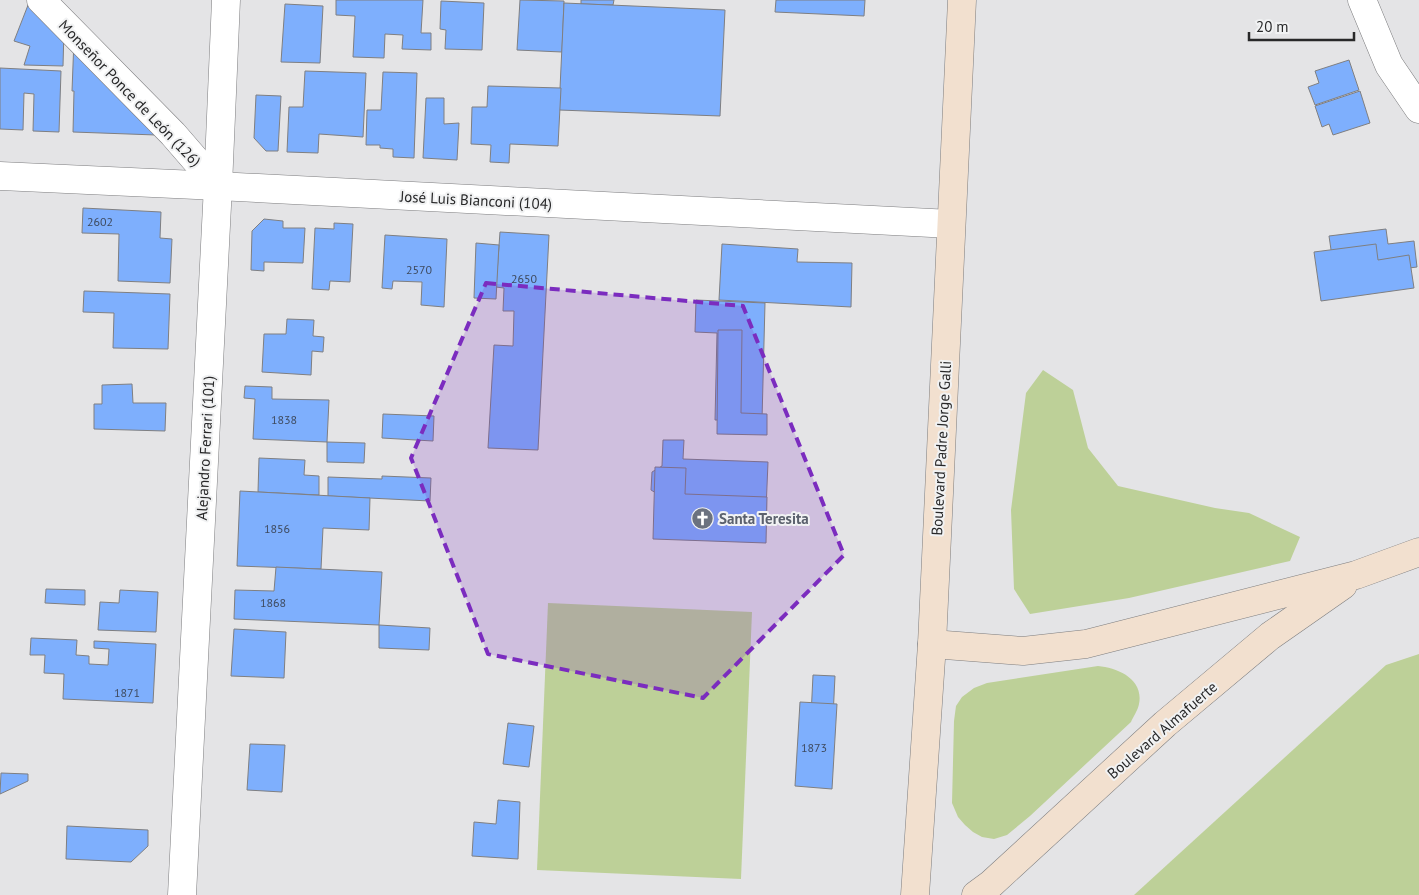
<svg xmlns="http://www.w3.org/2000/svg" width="1419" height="895" font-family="'PT Sans',sans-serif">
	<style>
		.green { fill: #bdd098 }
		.building { fill: #7eaffd; stroke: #7f7f81 }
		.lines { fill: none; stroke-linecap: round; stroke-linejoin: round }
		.street-casing { stroke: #7d7d7f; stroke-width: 29 }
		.secondary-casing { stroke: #7d7d7f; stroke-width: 29 }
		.street { stroke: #fff; stroke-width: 28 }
		.secondary { stroke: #f2e0cf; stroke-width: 28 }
		.marked { fill: #7b2cbf; fill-opacity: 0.2; stroke: #7b2cbf; stroke-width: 4; stroke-dasharray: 10 6; stroke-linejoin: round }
		.labels { text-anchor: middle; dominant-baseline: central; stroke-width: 4; stroke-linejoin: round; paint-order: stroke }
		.number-label { font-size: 12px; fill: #3e4a5e }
		.street-label { font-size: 15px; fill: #282829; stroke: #f1f2f3 }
		.worship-label { font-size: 15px; font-weight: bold; fill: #5b616d; stroke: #f1f2f3; text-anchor: start }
	</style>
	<rect width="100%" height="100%" fill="#e4e4e6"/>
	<g class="green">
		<polygon points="1043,370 1073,390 1088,448 1118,486 1215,508 1249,513 1300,537 1290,561 1129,598 1030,614 1014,589 1011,510 1026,393"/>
		<polygon points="548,603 752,612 741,879 537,870"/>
		<polygon points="1419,654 1419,895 1134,895 1386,665"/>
		<path d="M1098,666C1118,668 1144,679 1139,704C1138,710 1133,717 1131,722L1030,816L1007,835L994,839L982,837L973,832L965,825L958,817L952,803L954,721L956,706L962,697L974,688L987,683Z"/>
	</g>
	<g class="building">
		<polygon points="30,0 64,29 63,66 24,65 30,46 14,41"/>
		<polygon points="336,0 423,0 421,33 431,33 431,50 402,49 403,35 385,34 384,58 353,57 355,16 336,15"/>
		<polygon points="520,0 564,1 562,52 517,50"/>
		<polygon points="581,0 614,0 613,5 581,4"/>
		<polygon points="776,0 865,0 864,16 775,12"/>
		<polygon points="441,1 484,3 482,50 445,49 446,30 440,29"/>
		<polygon points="564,3 725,10 720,116 559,110"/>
		<polygon points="285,4 323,6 320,63 281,62"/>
		<polygon points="74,39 156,135 73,132 74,91 72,91"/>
		<polygon points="1349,60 1359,90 1315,105 1308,87 1319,83 1315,71"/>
		<polygon points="0,68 61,71 59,132 33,131 34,94 24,93 23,130 0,129"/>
		<polygon points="305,71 366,73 363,137 319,134 318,153 287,152 289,107 303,107"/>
		<polygon points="383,72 417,73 414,158 393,157 393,149 380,148 380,145 366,145 367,110 381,110"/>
		<polygon points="488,86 561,88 558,146 510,144 509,163 490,162 491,145 471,144 472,107 487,107"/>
		<polygon points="1360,91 1370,123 1333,135 1329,124 1322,127 1315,106"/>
		<polygon points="256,95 281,96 278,151 266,151 254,138"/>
		<polygon points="426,98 444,98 444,124 459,123 457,160 423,158"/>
		<polygon points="83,208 161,212 160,238 172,239 170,283 118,281 119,234 82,233"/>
		<polygon points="264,219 283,221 283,228 305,228 303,263 264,262 264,271 251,270 252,231"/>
		<polygon points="334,223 353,224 350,282 330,281 329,290 312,289 315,228 334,229"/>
		<polygon points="1386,229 1388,244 1414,241 1417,267 1393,270 1394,282 1363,286 1361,273 1335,277 1329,236"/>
		<polygon points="500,232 549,235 538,450 488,448 494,345 513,346 514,311 503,311 504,288 496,287"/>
		<polygon points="385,235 447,239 444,307 421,305 422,282 393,281 392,289 382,288"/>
		<polygon points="476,243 499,245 496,299 474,298"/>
		<polygon points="722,244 798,249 797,262 852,263 851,307 719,300"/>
		<polygon points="1376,244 1378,260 1409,255 1414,288 1321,301 1314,252"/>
		<polygon points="84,291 170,294 168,349 113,348 114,313 83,312"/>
		<polygon points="696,300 765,303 762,420 715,420 717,333 695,332"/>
		<polygon points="287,319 314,320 313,336 324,337 323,352 312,351 311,375 262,372 264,334 286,334"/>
		<polygon points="718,330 742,330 741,413 767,414 767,435 717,434"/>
		<polygon points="132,384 133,403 166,403 165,431 94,429 94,404 102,404 102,385"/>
		<polygon points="245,386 272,387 272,399 329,400 327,442 253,439 255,399 244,398"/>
		<polygon points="383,414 434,416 433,441 382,438"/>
		<polygon points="663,440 684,440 683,459 768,462 766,510 660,506 661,496 651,490 652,472 662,466"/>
		<polygon points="327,442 365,443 364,463 327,462"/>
		<polygon points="259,458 305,460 304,475 319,476 319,495 258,492"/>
		<polygon points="655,467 686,468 685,494 767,497 766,543 653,539"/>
		<polygon points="382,476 431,478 430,501 328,496 328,477 382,479"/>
		<polygon points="240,491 370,498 369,530 323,528 321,569 237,566"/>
		<polygon points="276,567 382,572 379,625 234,619 235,590 274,591"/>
		<polygon points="46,589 85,590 85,605 45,603"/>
		<polygon points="120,590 158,592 156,632 98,630 100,602 119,603"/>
		<polygon points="379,625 430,628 429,650 379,648"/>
		<polygon points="234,629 286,632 284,678 231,676"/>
		<polygon points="31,638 77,640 76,655 89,656 89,664 108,665 109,649 94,648 94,641 156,644 153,703 63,699 64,674 44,673 45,655 30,655"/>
		<polygon points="813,675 835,676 831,758 809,757"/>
		<polygon points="800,702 837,704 832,789 795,786"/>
		<polygon points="508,723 534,726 529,767 503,764"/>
		<polygon points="250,744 285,745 282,792 247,790"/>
		<polygon points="1,773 28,774 28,781 0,794"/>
		<polygon points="498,800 520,802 518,859 472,856 474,822 496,824"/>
		<polygon points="67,826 148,830 148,846 131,862 66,859"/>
	</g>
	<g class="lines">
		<defs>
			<g id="street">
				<polyline points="41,0 173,134 218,186"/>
				<polyline points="1362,0 1389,65 1419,109"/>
				<polyline points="0,176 218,186 951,224"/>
				<polyline points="182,895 218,186 226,0"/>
			</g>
			<g id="secondary">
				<polyline points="932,644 1023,651 1086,644 1356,575 1419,552"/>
				<polyline points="915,895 932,644 962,0"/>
				<polyline points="976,895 991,884 1165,724 1270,636 1343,585"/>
			</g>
		</defs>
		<use href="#street" class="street-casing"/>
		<use href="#secondary" class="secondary-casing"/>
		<use href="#street" class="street"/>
		<use href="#secondary" class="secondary"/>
	</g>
	<path class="marked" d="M486,283L743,306L844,555L703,698L488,654L411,458Z"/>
	<defs>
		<symbol id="church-disc" viewBox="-11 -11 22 22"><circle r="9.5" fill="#6b7280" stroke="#f1f2f3"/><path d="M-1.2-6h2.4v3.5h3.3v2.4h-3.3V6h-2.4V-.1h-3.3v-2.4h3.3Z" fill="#fff"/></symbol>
	</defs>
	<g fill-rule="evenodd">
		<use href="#church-disc" x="690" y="506" width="25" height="25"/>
	</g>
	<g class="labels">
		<g class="number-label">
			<text x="100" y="221">2602</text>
			<text x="419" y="269">2570</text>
			<text x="524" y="278">2650</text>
			<text x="284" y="419">1838</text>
			<text x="277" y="528">1856</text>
			<text x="273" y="602">1868</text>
			<text x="127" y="692">1871</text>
			<text x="814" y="747">1873</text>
		</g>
		<g class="street-label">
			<text transform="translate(130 93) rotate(46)">Monseñor Ponce de León (126)</text>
			<text transform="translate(476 200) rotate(3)">José Luis Bianconi (104)</text>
			<text transform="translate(205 448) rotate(-87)">Alejandro Ferrari (101)</text>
			<text transform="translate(941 448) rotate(-87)">Boulevard Padre Jorge Galli</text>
			<text transform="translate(1162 730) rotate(-41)">Boulevard Almafuerte</text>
		</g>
		<g class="worship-label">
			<text x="719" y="518">Santa Teresita</text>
		</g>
	</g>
	<path d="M1249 32v8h105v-8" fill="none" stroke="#282829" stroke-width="2.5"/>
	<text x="1256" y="32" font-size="15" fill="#282829" stroke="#f1f2f3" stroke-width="4" paint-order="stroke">20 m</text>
</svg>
